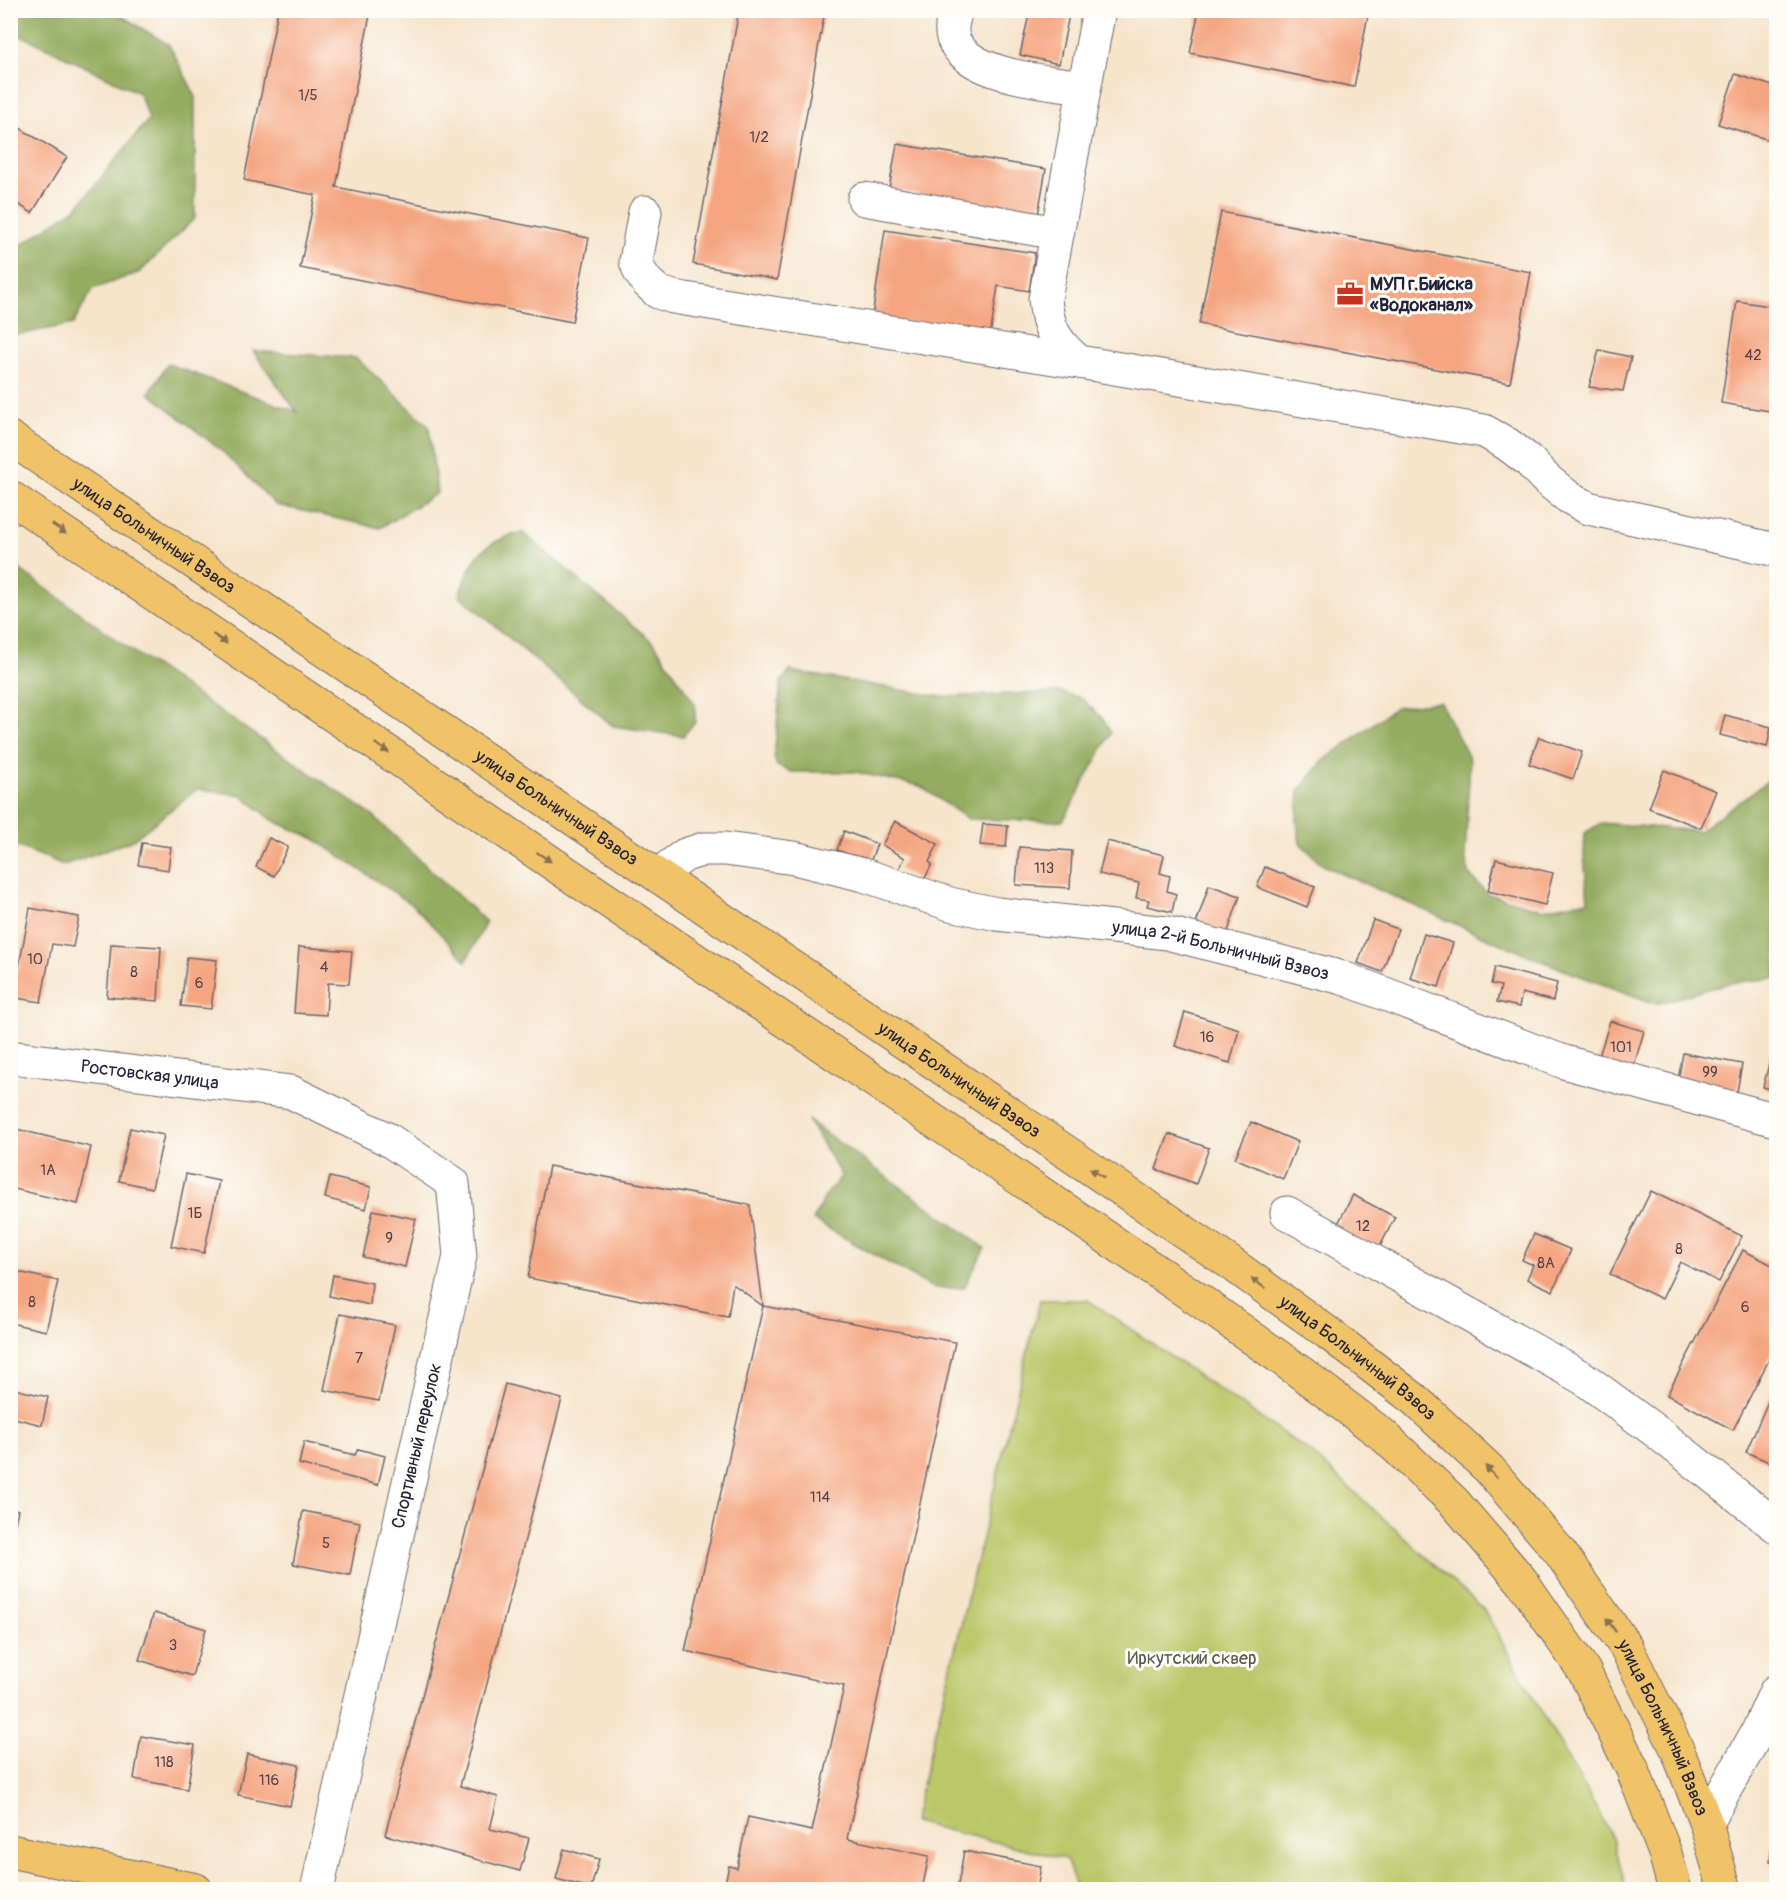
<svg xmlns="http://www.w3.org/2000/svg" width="1787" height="1900" font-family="Pangolin,sans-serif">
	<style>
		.green { fill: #bbc86a; stroke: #6e7552; stroke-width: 1.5 }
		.forest { fill: #94ac5e; stroke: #5b674c; stroke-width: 1.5 }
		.building { fill: #f5a681 }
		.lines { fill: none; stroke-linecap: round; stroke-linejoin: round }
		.minor-casing { stroke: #6c666d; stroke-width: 35 }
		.major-casing { stroke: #6c666d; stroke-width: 35 }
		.minor { stroke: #fff; stroke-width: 33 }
		.major { stroke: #f0c369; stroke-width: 33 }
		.oneway { fill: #897252 }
		.labels { text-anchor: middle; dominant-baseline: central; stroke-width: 6; stroke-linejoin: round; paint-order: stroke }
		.number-label { font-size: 15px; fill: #57434c }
		.poi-label { font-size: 18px; font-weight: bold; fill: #22223b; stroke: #fdfcf7; text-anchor: start }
		.street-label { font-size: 18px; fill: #22223b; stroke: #fdfcf7 }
		.park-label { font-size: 18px; fill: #585c4b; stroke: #fdfcf7 }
	</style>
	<rect width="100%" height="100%" fill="#fdfcf7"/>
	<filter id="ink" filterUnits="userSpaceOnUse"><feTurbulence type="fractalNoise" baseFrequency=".0167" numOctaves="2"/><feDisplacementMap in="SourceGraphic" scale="12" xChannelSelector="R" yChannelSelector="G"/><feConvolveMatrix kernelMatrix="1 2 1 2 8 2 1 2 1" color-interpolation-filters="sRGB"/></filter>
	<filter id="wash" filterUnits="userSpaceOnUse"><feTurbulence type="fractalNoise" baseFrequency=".008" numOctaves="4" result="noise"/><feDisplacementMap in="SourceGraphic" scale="24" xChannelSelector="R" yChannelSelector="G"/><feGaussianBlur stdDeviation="1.35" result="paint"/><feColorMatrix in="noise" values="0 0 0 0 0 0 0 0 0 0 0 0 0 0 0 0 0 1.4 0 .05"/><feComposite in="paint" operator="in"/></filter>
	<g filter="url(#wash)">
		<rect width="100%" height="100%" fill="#f6e4cb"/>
		<polygon class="green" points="1040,1300 1088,1300 1309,1451 1484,1610 1614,1840 1626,1889 1077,1889 1066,1859 913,1822"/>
		<g class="forest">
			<polygon points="11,10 114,11 169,45 195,95 195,218 140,272 93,289 73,324 11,336 11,252 77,207 149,119 139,93 25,37 11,36"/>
			<polygon points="253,351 356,358 429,426 437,493 380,528 276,505 223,452 149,393 168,364 297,412"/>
			<path d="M522,532L655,644L695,704V722L683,736L613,726L459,595C474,555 481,543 522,532Z"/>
			<polygon points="11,563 128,648 373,816 486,922 466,961 414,906 313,838 274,821 241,795 197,789 133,840 64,865 11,844"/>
			<polygon points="790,671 943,697 1060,692 1081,698 1103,719 1111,733 1063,821 968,819 920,786 855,772 792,772 777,766 774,757 781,682"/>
			<polygon points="1440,702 1470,760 1465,856 1470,876 1488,894 1542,909 1588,901 1584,855 1585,833 1601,823 1699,831 1776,775 1776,978 1729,983 1656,1004 1564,970 1487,938 1323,865 1300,843 1297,822 1299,791 1322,762 1396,707"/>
			<polygon points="808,1120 985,1248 964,1288 933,1288 813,1220 828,1191 842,1177"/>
		</g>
		<g id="blocks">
			<g class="building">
				<polygon points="278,10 371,10 336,187 589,238 572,322 300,268 315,195 244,180"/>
				<polygon points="739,10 825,10 777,280 693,264"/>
				<polygon points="1030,10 1070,10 1059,64 1020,55"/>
				<polygon points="1199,10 1369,10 1354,87 1190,53"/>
				<polygon points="1735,74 1776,87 1776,142 1718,124"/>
				<polygon points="10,122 67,157 32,213 10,199"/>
				<polygon points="897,144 1046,169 1038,215 889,189"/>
				<polygon points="1221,212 1531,272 1510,383 1199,324"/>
				<polygon points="885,230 1035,253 1029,291 998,286 990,336 872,317"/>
				<polygon points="1737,301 1776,307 1776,412 1721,403"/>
				<polygon points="1599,350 1631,357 1623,391 1589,387"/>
				<polygon points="1725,715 1771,727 1767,747 1720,735"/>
				<polygon points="1539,737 1582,752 1573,779 1529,764"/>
				<polygon points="1664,770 1716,791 1701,828 1649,808"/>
				<polygon points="895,821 938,844 929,862 932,864 923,882 899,869 905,858 882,845"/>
				<polygon points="983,824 1008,826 1006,847 980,845"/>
				<polygon points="844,831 877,844 870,862 837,850"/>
				<polygon points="269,838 288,847 274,876 256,867"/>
				<polygon points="1107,841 1164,855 1160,873 1170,876 1167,891 1176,894 1172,912 1147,906 1149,900 1136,898 1139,883 1099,874"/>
				<polygon points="142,843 171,847 168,870 138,865"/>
				<polygon points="1019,847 1072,851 1070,888 1016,885"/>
				<polygon points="1496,859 1553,873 1545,905 1488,891"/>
				<polygon points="1265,867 1315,887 1307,907 1257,887"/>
				<polygon points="1209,885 1240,896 1226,937 1195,927"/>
				<polygon points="30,908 79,917 73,947 52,944 41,1002 10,997 12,971 18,972"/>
				<polygon points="1373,920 1398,929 1382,972 1358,963"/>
				<polygon points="1424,934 1453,943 1439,987 1410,978"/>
				<polygon points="111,944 161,947 158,1001 107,997"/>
				<polygon points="299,947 352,951 349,984 328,983 326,1015 294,1013"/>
				<polygon points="187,957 217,960 211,1009 181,1006"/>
				<polygon points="1495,967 1557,983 1553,1001 1522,993 1519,1007 1497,1002 1501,986 1491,984"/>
				<polygon points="1185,1012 1239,1029 1230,1063 1175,1046"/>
				<polygon points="1610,1021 1644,1031 1632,1073 1597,1063"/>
				<polygon points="1776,1038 1776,1091 1763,1087"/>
				<polygon points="1683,1053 1742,1064 1737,1092 1678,1080"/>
				<polygon points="1251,1122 1298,1142 1283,1179 1235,1158"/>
				<polygon points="130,1128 164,1135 152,1188 119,1181"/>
				<polygon points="16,1129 91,1147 78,1204 10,1188 10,1151"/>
				<polygon points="1169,1134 1209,1148 1196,1184 1156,1169"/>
				<polygon points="549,1166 750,1205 763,1306 733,1284 728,1317 528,1278"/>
				<polygon points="186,1174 219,1181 204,1253 171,1246"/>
				<polygon points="330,1177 371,1187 366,1209 325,1198"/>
				<polygon points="1651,1191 1742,1236 1719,1282 1680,1262 1662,1299 1610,1274"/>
				<polygon points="1353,1195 1395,1217 1374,1258 1332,1235"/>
				<polygon points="373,1210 416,1219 405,1267 363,1257"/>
				<polygon points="1534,1234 1571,1250 1553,1291 1527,1279 1533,1265 1522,1260"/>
				<polygon points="1743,1250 1776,1267 1776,1346 1733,1430 1667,1395"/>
				<polygon points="10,1270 58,1281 46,1331 10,1323"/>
				<polygon points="333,1275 372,1283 370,1305 329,1296"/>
				<polygon points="763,1306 955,1342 847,1839 929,1856 922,1890 733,1890 733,1886 725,1883 729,1866 737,1868 748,1817 812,1831 844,1686 685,1651"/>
				<polygon points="340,1314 395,1325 379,1401 324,1390"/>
				<polygon points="1776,1383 1776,1465 1746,1452"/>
				<polygon points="505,1384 562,1399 460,1786 498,1797 490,1829 529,1838 520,1871 385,1835"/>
				<polygon points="10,1388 48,1397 42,1425 10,1417"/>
				<polygon points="304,1442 355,1455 358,1449 385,1456 378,1485 299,1464"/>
				<polygon points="10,1509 18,1510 11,1541 10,1541"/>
				<polygon points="303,1511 360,1522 350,1575 293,1564"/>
				<polygon points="10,1583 16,1584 11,1605 10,1605"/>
				<polygon points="154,1613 206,1629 192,1676 139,1660"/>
				<polygon points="141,1736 195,1745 187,1789 134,1779"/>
				<polygon points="247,1754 299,1765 290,1806 238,1795"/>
				<polygon points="1775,1827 1776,1827 1776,1863 1770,1861"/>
				<polygon points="564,1849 599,1859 591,1888 556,1879"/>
				<polygon points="964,1851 1041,1866 1037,1890 957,1890"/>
			</g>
		</g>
	</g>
	<g filter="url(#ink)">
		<use href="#blocks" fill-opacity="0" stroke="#6c666d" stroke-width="1.5"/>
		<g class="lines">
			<defs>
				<g id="minor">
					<path d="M956,10C953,20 950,28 953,38C967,77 1050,82 1084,87"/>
					<path d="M1099,10L1045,299C1048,330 1056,343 1079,362L1484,431L1507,444L1528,460L1546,479L1567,496L1588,508L1776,550"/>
					<polyline points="864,199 1057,233"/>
					<polyline points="645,212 636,261 640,272 647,282 658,292 673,297 1079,362"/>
					<path id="s1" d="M660,877L670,866L685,855L704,849H725L794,858L864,875L950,904L997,914L1167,933L1343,978L1564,1062L1776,1120"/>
					<path id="s2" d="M10,1057L291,1092L389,1140L453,1183L460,1256L317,1890"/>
					<polyline points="1287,1213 1583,1378 1658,1433 1776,1526"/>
					<polyline points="1706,1823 1758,1731 1776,1691"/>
				</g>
				<g id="major">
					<path id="s3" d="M10,438L1229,1262L1328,1333L1414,1399L1489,1469L1559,1551L1626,1647L1677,1749L1706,1823L1725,1890"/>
					<polyline points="10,497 1202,1302 1300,1372 1383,1435 1454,1502 1521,1580 1584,1671 1632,1768 1665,1853 1675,1890"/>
					<polyline points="10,1851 196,1890"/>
				</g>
			</defs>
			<use href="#minor" class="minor-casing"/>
			<use href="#major" class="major-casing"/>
			<use href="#minor" class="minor"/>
			<use href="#major" class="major"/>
		</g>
		<defs><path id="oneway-solid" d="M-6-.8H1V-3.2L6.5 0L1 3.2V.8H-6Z" transform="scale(1.5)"/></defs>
		<g class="oneway">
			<use href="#oneway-solid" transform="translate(59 529) rotate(34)"/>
			<use href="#oneway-solid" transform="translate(220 639) rotate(34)"/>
			<use href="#oneway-solid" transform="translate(382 748) rotate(34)"/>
			<use href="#oneway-solid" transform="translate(544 857) rotate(34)"/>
			<use href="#oneway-solid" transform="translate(1097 1173) rotate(-146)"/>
			<use href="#oneway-solid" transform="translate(1258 1283) rotate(-145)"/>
			<use href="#oneway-solid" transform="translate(1491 1472) rotate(-133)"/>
			<use href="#oneway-solid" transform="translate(1611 1625) rotate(-125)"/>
		</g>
	</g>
	<defs>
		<symbol id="office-bare" viewBox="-9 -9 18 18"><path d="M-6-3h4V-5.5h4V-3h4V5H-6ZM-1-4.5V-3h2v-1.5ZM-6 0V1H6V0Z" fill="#c8321e" stroke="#fdfcf7" stroke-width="2.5" paint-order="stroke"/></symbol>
	</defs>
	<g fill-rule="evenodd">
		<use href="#office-bare" x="1331" y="275" width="38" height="38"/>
	</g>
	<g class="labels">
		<g class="number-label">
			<text x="308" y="95">1/5</text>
			<text x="759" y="137">1/2</text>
			<text x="1753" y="355">42</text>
			<text x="1044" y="868">113</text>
			<text x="35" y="959">10</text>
			<text x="324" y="967">4</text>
			<text x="134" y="972">8</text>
			<text x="199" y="983">6</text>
			<text x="1207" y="1037">16</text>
			<text x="1621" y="1047">101</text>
			<text x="1710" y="1072">99</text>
			<text x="48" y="1170">1А</text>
			<text x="195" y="1213">1Б</text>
			<text x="1363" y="1226">12</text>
			<text x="389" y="1238">9</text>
			<text x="1679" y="1249">8</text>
			<text x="1546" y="1263">8А</text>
			<text x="32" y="1302">8</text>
			<text x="1745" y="1307">6</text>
			<text x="359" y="1358">7</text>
			<text x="820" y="1497">114</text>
			<text x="326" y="1543">5</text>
			<text x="173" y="1645">3</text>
			<text x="164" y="1762">118</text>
			<text x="269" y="1780">116</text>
		</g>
		<g class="poi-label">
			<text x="1370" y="284">МУП г.Бийска<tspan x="1370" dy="21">«Водоканал»</tspan></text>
		</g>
		<g class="street-label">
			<text stroke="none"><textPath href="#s3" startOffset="174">улица Больничный Взвоз</textPath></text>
			<text stroke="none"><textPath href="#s3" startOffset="660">улица Больничный Взвоз</textPath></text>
			<text stroke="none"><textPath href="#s1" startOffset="582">улица 2-й Больничный Взвоз</textPath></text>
			<text stroke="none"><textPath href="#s2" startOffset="141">Ростовская улица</textPath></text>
			<text stroke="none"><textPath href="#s3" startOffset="1146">улица Больничный Взвоз</textPath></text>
			<text stroke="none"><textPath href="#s3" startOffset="1632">улица Больничный Взвоз</textPath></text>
			<text transform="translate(417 1446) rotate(-77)">Спортивный переулок</text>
			<text stroke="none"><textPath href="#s3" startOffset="2118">улица Больничный Взвоз</textPath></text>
		</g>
		<g class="park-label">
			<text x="1192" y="1658">Иркутский сквер</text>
		</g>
	</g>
	<rect width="1787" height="1900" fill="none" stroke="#fdfcf7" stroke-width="36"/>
</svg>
